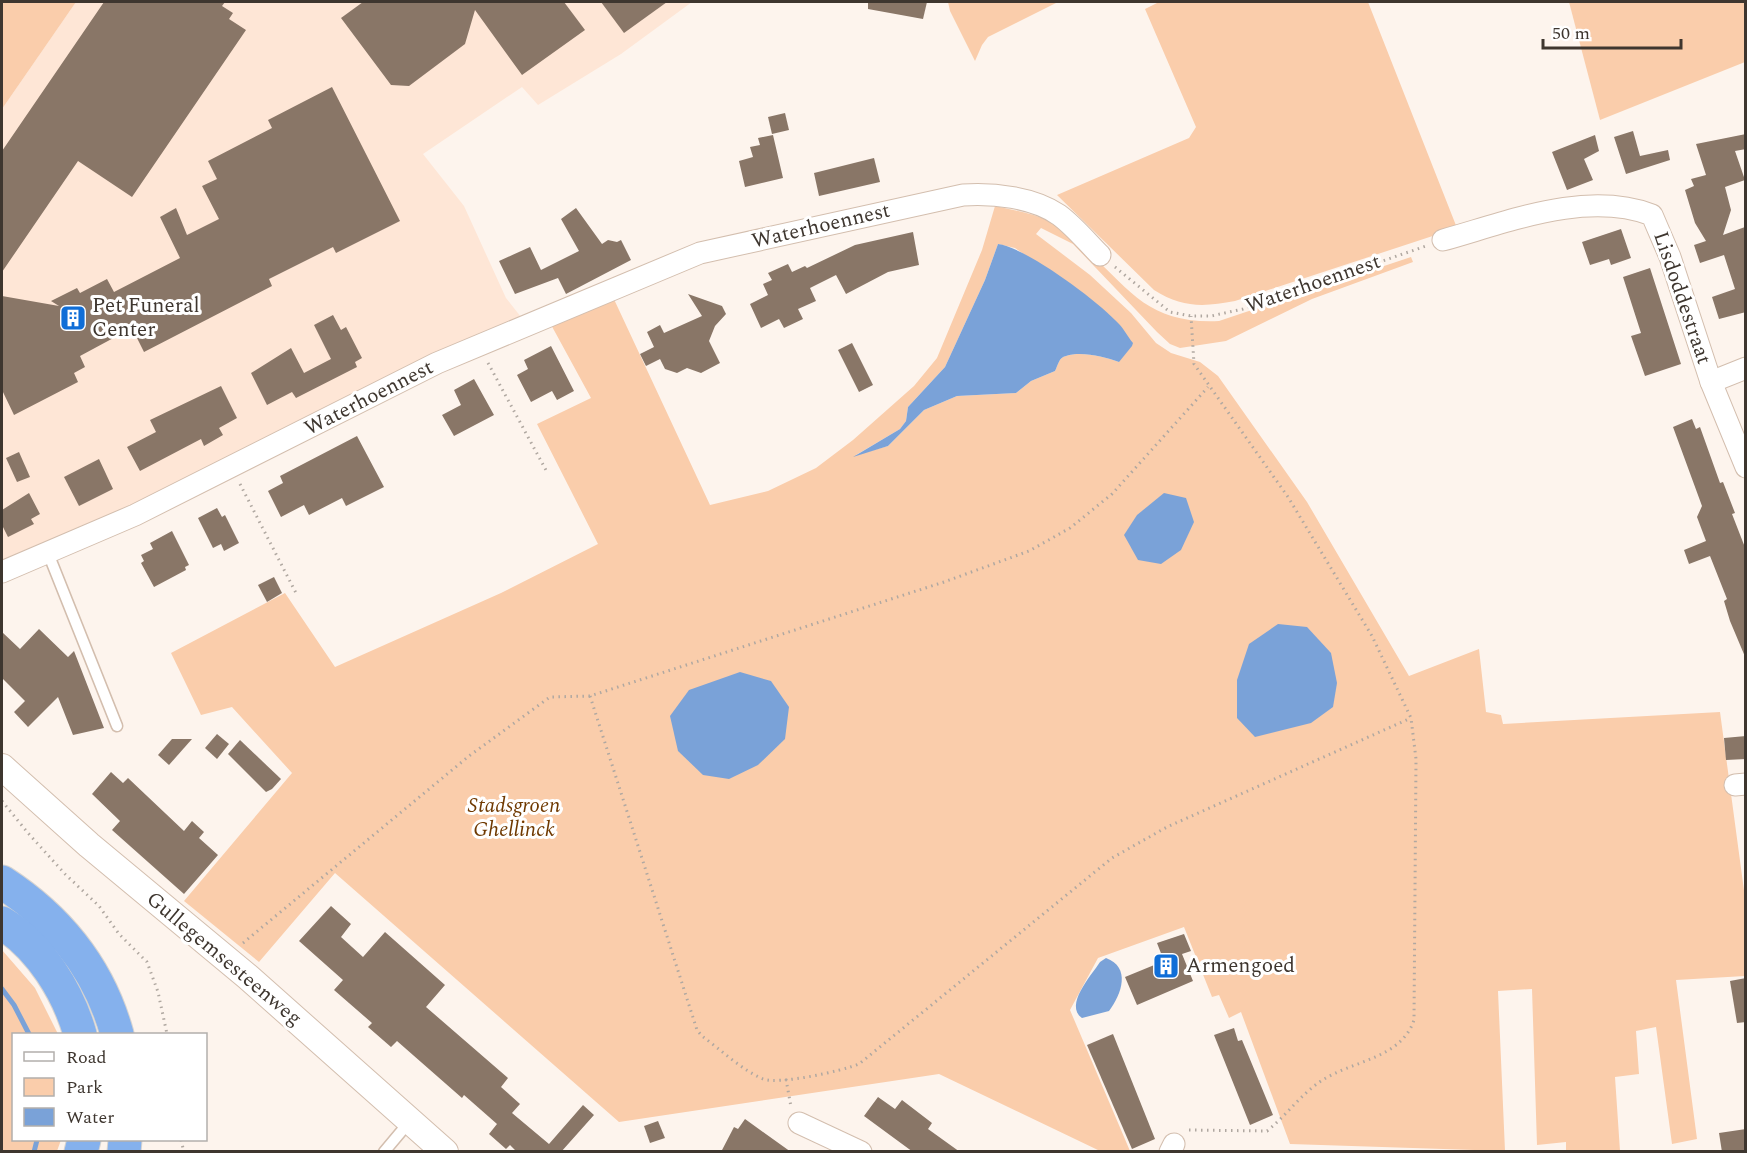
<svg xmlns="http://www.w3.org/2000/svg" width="1747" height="1153" font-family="Spectral,serif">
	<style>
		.built { fill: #fee6d6 }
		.green { fill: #facdab; fill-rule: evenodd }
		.water { fill: #7aa2d8 }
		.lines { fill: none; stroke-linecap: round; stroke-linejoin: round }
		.stream { stroke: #7aa2d8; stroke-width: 5 }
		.building { fill: #897667 }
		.service-casing { stroke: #d3beae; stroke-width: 13 }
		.minor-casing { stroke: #d3beae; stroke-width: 23 }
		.tertiary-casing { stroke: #d3beae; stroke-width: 28 }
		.motorway-casing { stroke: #d5d3d1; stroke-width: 35 }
		.path { stroke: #b0a8a1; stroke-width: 3; stroke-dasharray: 1.5 4.5; stroke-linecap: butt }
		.service { stroke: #fff; stroke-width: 10 }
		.minor { stroke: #fff; stroke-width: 21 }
		.tertiary { stroke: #fff; stroke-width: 26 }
		.motorway { stroke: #85b1ed; stroke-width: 33 }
		.labels { text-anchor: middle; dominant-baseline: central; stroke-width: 6; stroke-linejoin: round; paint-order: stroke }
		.street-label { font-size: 21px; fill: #3e362f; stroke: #fff }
		.poi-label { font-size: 21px; fill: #3e362f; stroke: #fff; text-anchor: start }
		.park-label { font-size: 21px; font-style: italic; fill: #6f3900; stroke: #fff }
	</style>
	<rect width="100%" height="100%" fill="#fdf4ed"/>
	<polygon class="built" points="76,2 692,2 621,54 538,105 522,87 423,154 464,206 506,298 521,317 113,514 2,563 2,109"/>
	<g class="green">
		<polygon points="2,2 76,2 2,109"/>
		<polygon points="948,2 1058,2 988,37 982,45 975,61 950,11"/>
		<path d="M1159,2H1368L1457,228L1235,301C1204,307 1182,308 1154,290L1057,195L1189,138L1196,127L1145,9Z"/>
		<polygon points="1569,2 1745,2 1745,62 1600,120"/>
		<path d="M995,206C1013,210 1032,213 1049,221C1062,227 1075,239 1086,249C1132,293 1150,324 1219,321L1411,257L1413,262L1312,299L1226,341L1180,348L1170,344L1157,332L1073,244L1041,228L1036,234L1090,275L1131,313L1156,343L1171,353L1200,362L1218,376L1307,502L1409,676L1479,649L1486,712L1501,715L1503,724L1720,712L1745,898V976L1676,980L1697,1139L1672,1144L1656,1027L1636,1031L1639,1074L1615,1077L1620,1151H1566V1142L1537,1145L1532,989L1498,991L1505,1151L1290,1144L1241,1012L1229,1018L1219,995L1212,997L1184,927L1098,958L1070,1010L1130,1151H1100L939,1074L619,1122L335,873L259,962L184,901L292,773L232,707L201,715L171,653L285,593L335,667L501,593L598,544L537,424L591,398L549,321L612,295L710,505L768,491L816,468L853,440L914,386L937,358L982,250ZM998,244L1015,248L1099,307L1119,362C1104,357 1082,351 1066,356C1059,357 1058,365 1055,371L1031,381L1016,393L957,396L924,410L888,446L856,455L900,429L906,421L908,407L945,367L985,280Z"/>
		<polygon points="2,950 35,988 58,1034 14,1034 14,1140 61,1140 57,1151 2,1151"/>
	</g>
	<g class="water">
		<path d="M998,244C1027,248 1098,301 1119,324C1124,329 1128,337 1133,343L1132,346L1119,362C1104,357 1082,351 1066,356C1059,357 1058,365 1055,371L1031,381L1016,393L957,396L924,410L888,446L853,457L900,429L906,421L908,407L945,367L985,280Z"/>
		<polygon points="1164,493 1186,498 1194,522 1181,550 1161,564 1138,560 1124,535 1137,515"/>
		<polygon points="1278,624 1307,627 1331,653 1337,683 1333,707 1311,723 1255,737 1237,718 1237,680 1249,644"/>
		<polygon points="740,672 771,681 789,707 785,739 758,765 729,779 703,775 678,751 670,716 689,690"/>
		<path d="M1106,958C1131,967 1122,994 1109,1011L1082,1018C1064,1005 1091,976 1100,962Z"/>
	</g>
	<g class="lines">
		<g class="stream">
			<polyline points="2,989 14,1005 29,1034"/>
			<polyline points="34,1152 37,1140"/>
		</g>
	</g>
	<g class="building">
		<polygon points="104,2 225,2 222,6 233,13 229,19 246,30 132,197 78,161 2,272 2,151"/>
		<polygon points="363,2 564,2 585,30 522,75 475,10 465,44 409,86 391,85 341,18"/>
		<polygon points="601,2 667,2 624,33"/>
		<polygon points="868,2 927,2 923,19 868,9"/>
		<polygon points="332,87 400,221 336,253 333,247 269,279 272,286 144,352 132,328 80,356 85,367 74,373 78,382 14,415 2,390 2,296 59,306 51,301 77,288 80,293 107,279 114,292 180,258 160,217 176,208 187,235 219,219 202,186 217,179 208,161 272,128 268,120"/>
		<polygon points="785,113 789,130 772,134 768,117"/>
		<polygon points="1633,131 1640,156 1668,150 1670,160 1626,174 1614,137"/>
		<polygon points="1746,134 1746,149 1735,151 1745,180 1725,187 1731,210 1723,235 1745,227 1746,312 1719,319 1712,297 1735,289 1724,255 1700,263 1694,245 1706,241 1695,223 1685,190 1694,186 1691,179 1706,175 1696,144"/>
		<polygon points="773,135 783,178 745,187 739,161 753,157 750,147 760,145 758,138"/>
		<polygon points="1595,135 1599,151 1584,159 1593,180 1567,190 1552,152"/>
		<polygon points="874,158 880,182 819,196 814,173"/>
		<polygon points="576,208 602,244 608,240 617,242 621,240 631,260 566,294 558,278 515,294 499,261 530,247 541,270 579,251 561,219"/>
		<polygon points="1621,229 1631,258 1611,265 1609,259 1590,265 1582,242"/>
		<polygon points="913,232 919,265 888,272 846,294 836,275 810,288 816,301 798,309 803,319 784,328 779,319 761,328 750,304 768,295 763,284 772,280 768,273 788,264 792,272 805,266 807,268 855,245"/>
		<polygon points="1650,268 1681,364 1645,376 1631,336 1641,333 1623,277"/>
		<polygon points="688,294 722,306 726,314 715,326 709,341 720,363 701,373 687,368 677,373 665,369 660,359 646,366 640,354 654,347 647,332 660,325 664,333 702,316"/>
		<polygon points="333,315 341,330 346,327 362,358 355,362 357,367 296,398 292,392 267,405 251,373 291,348 304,373 331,359 314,325"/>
		<polygon points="852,343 873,385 859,392 838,350"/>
		<polygon points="551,346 574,391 557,400 552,391 531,402 517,375 528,369 524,360"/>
		<polygon points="474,379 494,415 454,436 442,415 461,405 454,390"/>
		<polygon points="221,386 237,418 219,428 223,435 204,446 201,439 140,471 127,447 156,432 150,420"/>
		<polygon points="1692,419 1696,429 1700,427 1720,483 1723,482 1735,513 1732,514 1746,550 1746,659 1730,621 1724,601 1727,599 1710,556 1689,564 1684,550 1706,541 1697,517 1702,506 1673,427"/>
		<polygon points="357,436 384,487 346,506 342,498 309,515 304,505 281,517 268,491 283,483 280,476"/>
		<polygon points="19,452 30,477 17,482 6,458"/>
		<polygon points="99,459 113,489 79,506 64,477"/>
		<polygon points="29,493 40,514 31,519 34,524 8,537 2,525 2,510"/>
		<polygon points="217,508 222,517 225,515 239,543 224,551 221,544 213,548 198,518"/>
		<polygon points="172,531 189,565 185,567 186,570 154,587 141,563 144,561 141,555 153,549 150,543"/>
		<polygon points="274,577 282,593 267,602 258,585"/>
		<polygon points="39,629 68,657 74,651 104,728 73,735 58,697 28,727 14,712 25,701 2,678 2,632 20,649"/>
		<polygon points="217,734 229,744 217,759 205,748"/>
		<polygon points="1746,736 1746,759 1726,760 1724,738"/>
		<polygon points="172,739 192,739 169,765 158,755"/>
		<polygon points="240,740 281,779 272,789 266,792 228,754"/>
		<polygon points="111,772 123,783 128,778 184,831 192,821 204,832 199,838 218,855 184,894 112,830 120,821 92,794"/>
		<polygon points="331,906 351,924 341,937 363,957 385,932 445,985 426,1007 508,1078 501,1087 520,1104 512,1113 549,1144 583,1105 594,1115 561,1152 517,1152 510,1145 506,1149 489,1134 497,1124 464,1095 462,1098 397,1041 391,1047 368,1027 372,1023 334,990 343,980 299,941"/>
		<polygon points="1184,934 1191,951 1182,954 1193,981 1137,1005 1125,977 1164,961 1157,943"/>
		<polygon points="1746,978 1746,1022 1737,1023 1730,981"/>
		<polygon points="1234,1028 1238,1041 1242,1040 1273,1115 1250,1125 1214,1035"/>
		<polygon points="1113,1034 1155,1139 1132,1149 1087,1045"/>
		<polygon points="878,1097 895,1109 902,1100 932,1123 928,1129 960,1152 913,1152 864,1116"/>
		<polygon points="745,1119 791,1152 721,1152 734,1127 738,1129"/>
		<polygon points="658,1121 665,1138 650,1143 644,1126"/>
		<polygon points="1746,1129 1746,1152 1722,1152 1719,1133"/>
	</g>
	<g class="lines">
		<defs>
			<g id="service">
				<polyline points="48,553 117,726"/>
				<polyline points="384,1152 410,1121"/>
			</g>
			<g id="minor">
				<path d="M1443,240C1508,222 1586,190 1652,215L1670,257L1711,382L1746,467"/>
				<polyline points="1711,382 1746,368"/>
				<path d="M2,572L135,515L437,363L700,253L963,195C993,193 1033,197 1059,215C1074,226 1087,242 1100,255"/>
				<polyline points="1735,785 1746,784"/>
				<polyline points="799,1123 861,1152"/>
				<polyline points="1170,1152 1174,1144"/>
			</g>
			<polyline id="tertiary" points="2,767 89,845 248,977 445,1152"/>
			<g id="motorway">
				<path d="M2,882C59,919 99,969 117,1034"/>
				<path d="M2,923C40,946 68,992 80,1034"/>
				<polyline points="81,1152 84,1140"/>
				<polyline points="124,1152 125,1140"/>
			</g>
		</defs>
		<use href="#service" class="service-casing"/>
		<use href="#minor" class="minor-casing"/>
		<use href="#tertiary" class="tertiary-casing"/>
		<use href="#motorway" class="motorway-casing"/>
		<g class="path">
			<polyline points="1115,267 1170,312 1191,316 1211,316 1243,309 1426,246"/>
			<polyline points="488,363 547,472"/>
			<polyline points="240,484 296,593"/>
			<path d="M590,696L697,1030L702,1036C721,1050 742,1070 763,1079C779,1085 842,1071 859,1064L1112,858L1167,827L1411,718"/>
			<polyline points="2,801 28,833 65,874 99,906 119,934 147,962 158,992 167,1034"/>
			<polyline points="243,943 469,756 550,697 590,696 944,582 1029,551 1070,528 1112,494 1208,387"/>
			<polyline points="786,1079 791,1107"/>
			<path d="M1189,1130L1267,1131C1286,1116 1301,1094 1321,1081C1353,1060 1401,1059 1414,1020L1416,759L1411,718L1372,636L1288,497L1194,364L1191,316"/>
			<polyline points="181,1140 184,1152"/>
		</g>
		<use href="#service" class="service"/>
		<use href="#minor" class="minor"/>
		<use href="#tertiary" class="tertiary"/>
		<use href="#motorway" class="motorway"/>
	</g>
	<defs>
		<symbol id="building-square" viewBox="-11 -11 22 22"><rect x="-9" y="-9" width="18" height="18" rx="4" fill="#106ed7" stroke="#fff"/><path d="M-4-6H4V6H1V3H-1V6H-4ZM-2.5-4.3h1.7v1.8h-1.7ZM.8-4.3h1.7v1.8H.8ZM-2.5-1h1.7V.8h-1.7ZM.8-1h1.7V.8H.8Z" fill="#fff"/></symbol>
	</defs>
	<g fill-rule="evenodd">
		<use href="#building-square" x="58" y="303" width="30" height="30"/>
		<use href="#building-square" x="1151" y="951" width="30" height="30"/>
	</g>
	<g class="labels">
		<g class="street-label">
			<text transform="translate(821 226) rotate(-13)">Waterhoennest</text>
			<text transform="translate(1313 284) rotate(-19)">Waterhoennest</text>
			<text transform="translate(1682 298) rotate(71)">Lisdoddestraat</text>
			<text transform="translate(369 398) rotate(-27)">Waterhoennest</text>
			<text transform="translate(224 959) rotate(40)">Gullegemsesteenweg</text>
		</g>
		<g class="poi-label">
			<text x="92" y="306">Pet Funeral<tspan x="92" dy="24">Center</tspan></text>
			<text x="1186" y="966">Armengoed</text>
		</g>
		<g class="park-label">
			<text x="514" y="806">Stadsgroen<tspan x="514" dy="24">Ghellinck</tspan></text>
		</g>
	</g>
	<rect width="1747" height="1153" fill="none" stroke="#3e362f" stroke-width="6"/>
	<rect x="12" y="1033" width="195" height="108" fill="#ffffff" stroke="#b2afac" stroke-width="1.5"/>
	<rect x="24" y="1052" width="30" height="9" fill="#ffffff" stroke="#b2afac" stroke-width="1.5"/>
	<text x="66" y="1063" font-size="18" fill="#3e362f">Road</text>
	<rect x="24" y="1078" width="30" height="18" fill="#facdab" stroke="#b2afac" stroke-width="1.5"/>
	<text x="66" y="1093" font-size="18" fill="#3e362f">Park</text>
	<rect x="24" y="1108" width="30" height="18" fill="#7aa2d8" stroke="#b2afac" stroke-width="1.5"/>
	<text x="66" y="1123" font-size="18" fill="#3e362f">Water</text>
	<path d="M1543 39v9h138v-9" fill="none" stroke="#3e362f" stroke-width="3"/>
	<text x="1552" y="39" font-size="18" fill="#3e362f" stroke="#ffffff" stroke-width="4.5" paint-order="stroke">50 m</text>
</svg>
